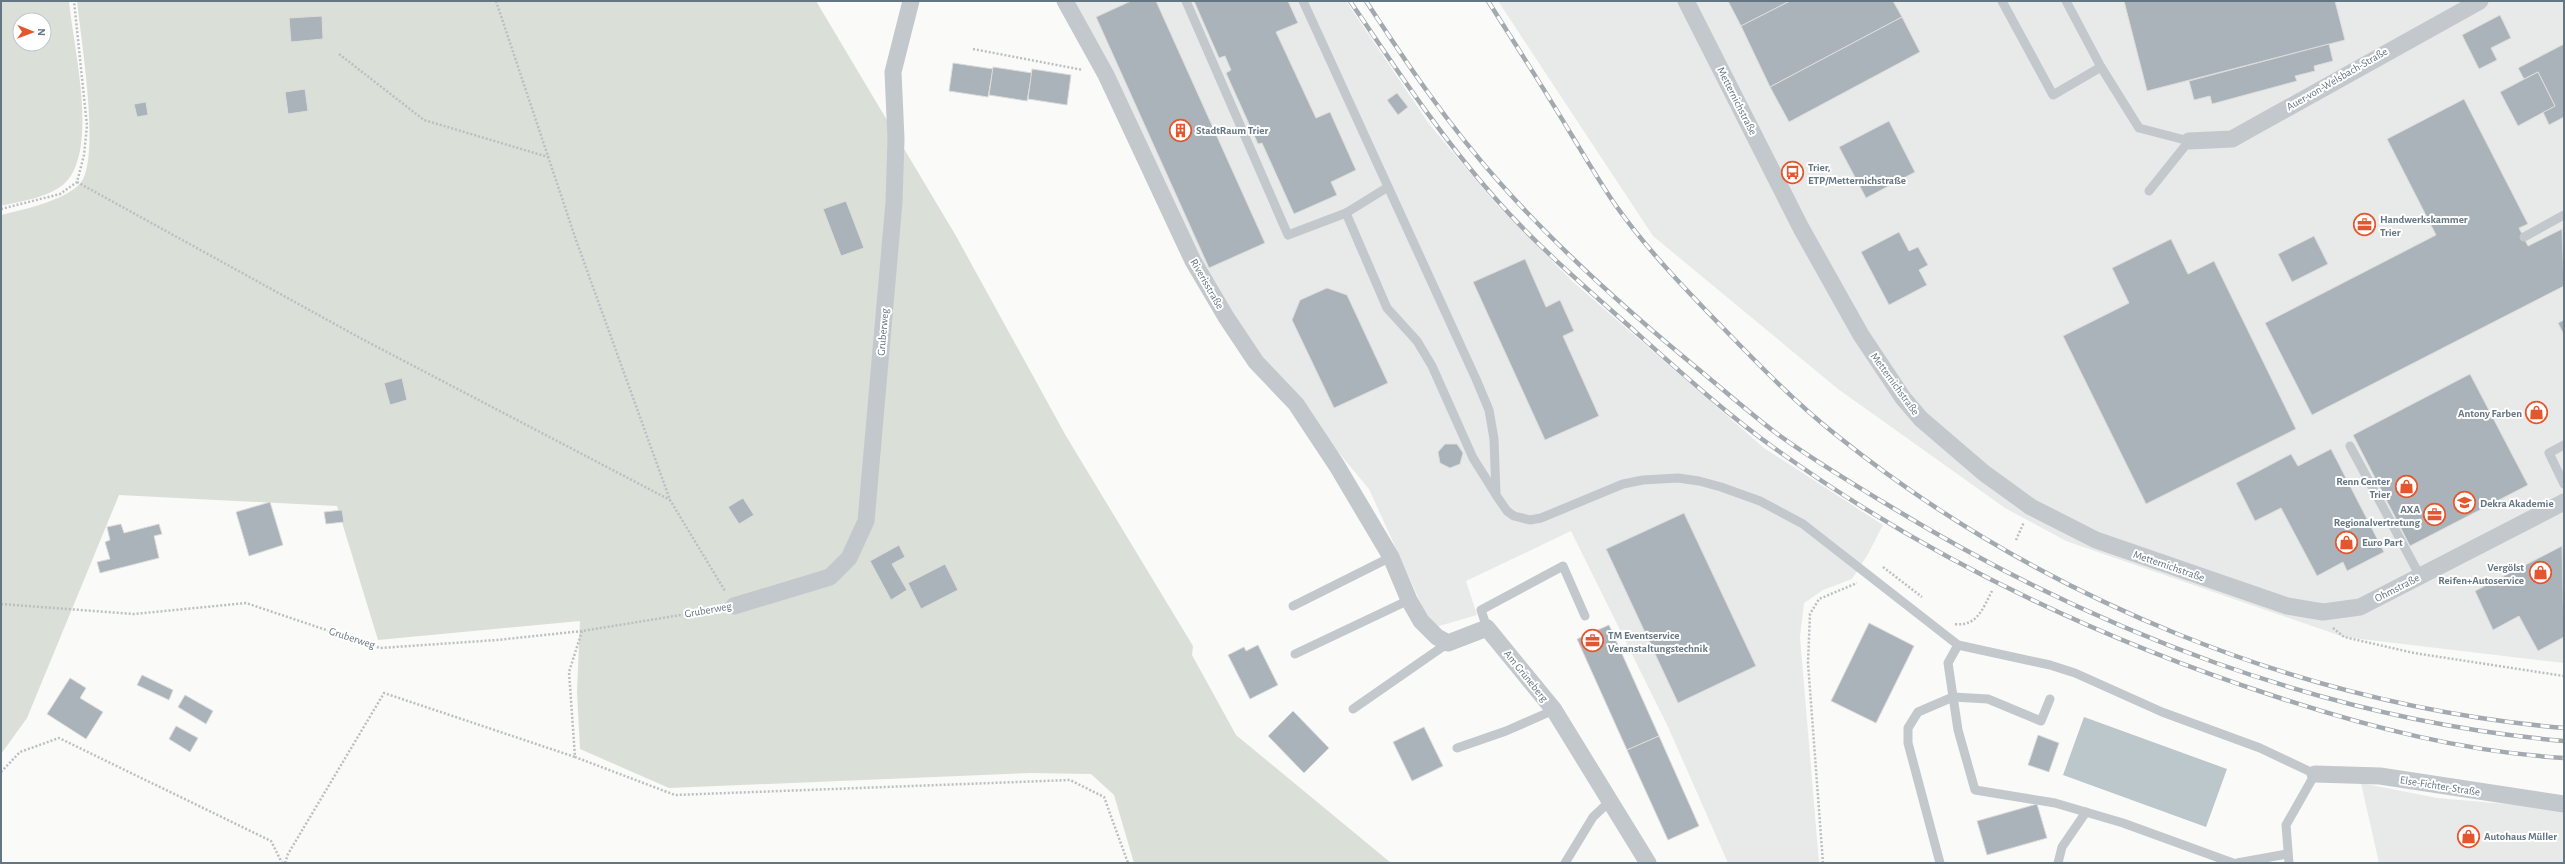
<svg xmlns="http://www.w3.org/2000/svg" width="2565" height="864" font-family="'Alegreya Sans',sans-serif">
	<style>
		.built { fill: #e8e9e9 }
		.green { fill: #dadfd7; fill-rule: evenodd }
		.water { fill: #bbc7cb }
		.building { fill: #aab3b9; stroke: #dcdcda }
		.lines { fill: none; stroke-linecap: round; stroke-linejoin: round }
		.path { stroke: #bbbfc2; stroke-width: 2.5; stroke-dasharray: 2 2; stroke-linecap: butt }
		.service { stroke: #c3c8cc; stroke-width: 9 }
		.minor { stroke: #c3c8cc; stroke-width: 17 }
		.rail-casing { stroke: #a2aab0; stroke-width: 4.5 }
		.rail { stroke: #fff; stroke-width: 3; stroke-dasharray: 9; stroke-linecap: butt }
		.labels { text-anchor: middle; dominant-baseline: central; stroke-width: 4; stroke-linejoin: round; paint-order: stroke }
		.street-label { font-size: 11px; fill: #657683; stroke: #fff }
		.poi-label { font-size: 11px; font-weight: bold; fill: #657683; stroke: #fff; text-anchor: start }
	</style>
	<rect width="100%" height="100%" fill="#fafaf8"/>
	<g class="built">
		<polygon points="1065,1 1346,1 1429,124 1497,205 1572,281 1764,448 1883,525 1868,554 1852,579 1823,590 1804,603 1800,637 1819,863 1728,863 1669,729 1571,531 1466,581 1477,615 1432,628 1369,489 1240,334"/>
		<polygon points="1498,1 2564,1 2564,663 2344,637 2066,541 2005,508 1838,389 1653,236"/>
		<polygon points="2361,783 2437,798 2564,809 2564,863 2379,863"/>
	</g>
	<g class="green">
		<path d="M1,1H69C73,46 100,152 64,184C47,198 21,201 1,206ZM20,20H44V44H20Z"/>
		<path d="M77,1H816L956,236L1066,436L1193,646L1192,655L1236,735L1391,863H1134L1114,795L1091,774L1031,773L669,788L580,749L577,692L580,621L378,640L337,506L119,495L27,718L1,754V215C22,210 73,199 83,179C99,147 81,40 77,1Z"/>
	</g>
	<polygon class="water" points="2084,717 2227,769 2206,827 2063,775"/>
	<g class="building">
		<polygon points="1131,1 1156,1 1265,243 1209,268 1096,17"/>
		<polygon points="1194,1 1288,1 1298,23 1276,32 1316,118 1330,112 1356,170 1331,182 1337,195 1294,214 1262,143 1258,144 1226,73 1231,70 1225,56 1219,58"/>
		<polygon points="1728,1 1790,1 1741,26"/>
		<polygon points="1790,1 1893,1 1902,17 1770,87 1741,26"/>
		<polygon points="2124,1 2335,1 2345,40 2147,91"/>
		<polygon points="2500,15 2511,38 2491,48 2497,60 2479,69 2462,35"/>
		<polygon points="322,16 323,39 291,42 289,18"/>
		<polygon points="1902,17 1920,52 1789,122 1770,87"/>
		<polygon points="2329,44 2333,61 2314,66 2315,71 2295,76 2297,81 2212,104 2210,96 2194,100 2189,81"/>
		<polygon points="2564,44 2564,117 2549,125 2543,112 2555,106 2538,72 2524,79 2518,68"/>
		<polygon points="953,63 993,69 988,97 949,91"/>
		<polygon points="993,67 1032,73 1027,101 989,95"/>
		<polygon points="1032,69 1071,75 1067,105 1028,99"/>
		<polygon points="2538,72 2555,106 2518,126 2500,92"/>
		<polygon points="305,89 308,111 288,114 285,92"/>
		<polygon points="1397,93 1408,107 1398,115 1387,100"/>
		<polygon points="2464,99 2528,224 2519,228 2528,246 2562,229 2564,286 2312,415 2265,323 2436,235 2387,139"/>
		<polygon points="146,102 148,115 137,117 134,104"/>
		<polygon points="1889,121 1915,172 1866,198 1839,147"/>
		<polygon points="846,201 864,248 841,256 823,209"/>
		<polygon points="1899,232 1909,251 1918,247 1928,265 1919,270 1927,285 1889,305 1861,252"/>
		<polygon points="2314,236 2328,264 2292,282 2278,254"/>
		<polygon points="2171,239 2188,274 2214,261 2296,429 2146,504 2063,336 2129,303 2112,268"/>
		<polygon points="1525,259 1546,307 1560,300 1574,331 1563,336 1599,416 1545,440 1473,282"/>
		<polygon points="1327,288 1347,295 1388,383 1334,408 1292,320 1300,300"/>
		<polygon points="2564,320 2564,335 2558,323"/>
		<polygon points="2470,374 2528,485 2410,546 2353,435"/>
		<polygon points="402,378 407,400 390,405 384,383"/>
		<polygon points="1445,444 1457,444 1463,453 1460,464 1450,468 1440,463 1438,452"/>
		<polygon points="2331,449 2384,552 2347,571 2343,562 2317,576 2281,508 2255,521 2236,483 2291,454 2298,466"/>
		<polygon points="743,498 754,515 739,524 728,507"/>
		<polygon points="270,502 283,545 249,556 236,512"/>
		<polygon points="342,510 344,522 326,524 324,512"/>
		<polygon points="1684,513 1756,666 1678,703 1606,549"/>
		<polygon points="121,524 124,533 159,524 162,534 154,536 159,558 100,573 97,562 110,559 105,542 110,540 107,527"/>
		<polygon points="899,545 905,557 892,564 907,590 891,600 870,561"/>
		<polygon points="2562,546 2564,637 2538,651 2519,616 2493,630 2475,591"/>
		<polygon points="945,564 958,590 921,609 908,583"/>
		<polygon points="1869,623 1914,646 1876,723 1831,701"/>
		<polygon points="1609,625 1659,736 1627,750 1577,639"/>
		<polygon points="1258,645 1278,685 1250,699 1228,655 1244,647 1246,651"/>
		<polygon points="142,675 173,690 169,700 137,685"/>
		<polygon points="70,678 86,688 80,698 103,712 86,739 47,714"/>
		<polygon points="185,695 213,711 206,724 178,707"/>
		<polygon points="1293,711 1329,748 1304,773 1268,736"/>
		<polygon points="176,726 198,738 190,752 169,739"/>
		<polygon points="1424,727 1443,766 1412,781 1393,742"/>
		<polygon points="2038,735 2059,743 2049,772 2028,765"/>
		<polygon points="1659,736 1699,826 1668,840 1627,750"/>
		<polygon points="2037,804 2047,838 1987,855 1977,821"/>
	</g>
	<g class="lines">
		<g class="path">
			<polyline points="496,1 576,240 670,500 725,591"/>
			<polyline points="973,49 1083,70"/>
			<polyline points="339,54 424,120 548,157"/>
			<polyline points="77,182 362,339 670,500"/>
			<polyline points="1,209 60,194 77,182 84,155 87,126 74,1"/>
			<polyline points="2016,540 2024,522"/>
			<polyline points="1883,567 1922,597"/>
			<polyline points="1,604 134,614 246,603 380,648 497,640 582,631 718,609"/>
			<path d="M1955,624C1977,627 1983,608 1992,591"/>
			<polyline points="2333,628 2344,637 2414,653 2564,676"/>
			<polyline points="582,631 569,672 575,757 675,795 1070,780 1104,797 1128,863"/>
			<polyline points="1,772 20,752 59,738 271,841 282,863"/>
			<polyline points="285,863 288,854 384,693 575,757"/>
			<polyline points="1823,863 1808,663 1810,614 1819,599 1857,583"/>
		</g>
		<g class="service">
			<polyline points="1186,1 1288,235 1346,213 1388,187"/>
			<polyline points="1303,1 1476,379 1489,410 1494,439 1496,495 1507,511 1514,516 1530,520 1541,518 1623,484 1643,480 1678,478 1699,481 1721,487 1760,501 1803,524 1958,645 2050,665 2075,673 2162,712 2260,748 2315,774 2286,825 2289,863"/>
			<polyline points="2002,1 2053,95 2101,67 2066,1"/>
			<polyline points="2101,67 2139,128 2189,141 2149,191"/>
			<polyline points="1346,213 1387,308 1417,341 1432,366 1473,458 1495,493"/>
			<polyline points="2524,237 2564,215"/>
			<polyline points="2564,445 2549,453 2564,484"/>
			<polyline points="2350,446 2420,576"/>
			<polyline points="1293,606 1391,557"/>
			<polyline points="1487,628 1481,610 1563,566 1585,616"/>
			<polyline points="1958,645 1948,663 1958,730 1975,790 2055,803 2123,823 2233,863"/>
			<polyline points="1295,654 1409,600"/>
			<polyline points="1353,709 1448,643"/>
			<polyline points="1457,748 1506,731 1554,710"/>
			<polyline points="1565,863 1593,817 1610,801"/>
			<polyline points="1940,863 1908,743 1908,728 1918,712 1953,697 1988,699 2041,721 2050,699"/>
			<polyline points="2058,863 2062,847 2086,812"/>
			<polyline points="2237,863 2287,854"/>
		</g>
		<g class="minor">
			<polyline points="1065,1 1106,75 1193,261 1226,317 1256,362 1296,404 1337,466 1391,557 1409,600 1421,621 1437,637 1448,643 1487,628 1554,710 1648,863"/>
			<polyline points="1686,1 1801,228 1861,335 1903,398 1921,419 1984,473 2031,507 2096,540 2287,606 2323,612 2360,607 2564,502"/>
			<polyline points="2189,141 2232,139 2480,1"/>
			<polyline points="734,606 830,577 849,558 866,521 894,202 896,139 893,72 911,1"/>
			<polyline points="2315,774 2380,776 2564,804"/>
		</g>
		<defs>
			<g id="rail">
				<path d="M1350,1C1396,69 1441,137 1495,198C1536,245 1583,285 1629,326C1677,369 1725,413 1777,450C1928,558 2099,639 2274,696C2368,727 2465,752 2564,758"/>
				<path d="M1366,1C1407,64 1449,126 1500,183C1561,252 1631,314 1703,373C1727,393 1751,414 1776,433C1813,460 1853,484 1893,508C2095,631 2327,720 2564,741"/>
				<path d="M1488,1C1516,45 1544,89 1571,134C1585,157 1599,181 1614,203C1647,250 1687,291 1726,331C1761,367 1796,403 1835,434C2040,599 2302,705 2564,728"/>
			</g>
		</defs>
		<use href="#rail" class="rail-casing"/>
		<use href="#rail" class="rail"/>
	</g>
	<defs>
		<symbol id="building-ring" viewBox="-11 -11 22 22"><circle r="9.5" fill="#fff" stroke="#e4572e" stroke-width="1.5"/><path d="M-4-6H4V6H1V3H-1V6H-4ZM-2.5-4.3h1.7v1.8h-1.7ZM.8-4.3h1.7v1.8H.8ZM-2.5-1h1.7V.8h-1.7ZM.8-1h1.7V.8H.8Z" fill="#e4572e"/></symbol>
		<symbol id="bus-ring" viewBox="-11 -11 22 22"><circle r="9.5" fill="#fff" stroke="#e4572e" stroke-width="1.5"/><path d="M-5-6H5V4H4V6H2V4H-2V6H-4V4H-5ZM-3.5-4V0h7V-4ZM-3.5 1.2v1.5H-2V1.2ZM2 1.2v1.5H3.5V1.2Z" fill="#e4572e"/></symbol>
		<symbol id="office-ring" viewBox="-11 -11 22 22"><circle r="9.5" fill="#fff" stroke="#e4572e" stroke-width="1.5"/><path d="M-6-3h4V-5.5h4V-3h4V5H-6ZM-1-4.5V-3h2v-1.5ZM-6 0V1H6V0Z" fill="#e4572e"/></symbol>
		<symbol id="shop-ring" viewBox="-11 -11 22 22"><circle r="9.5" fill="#fff" stroke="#e4572e" stroke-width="1.5"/><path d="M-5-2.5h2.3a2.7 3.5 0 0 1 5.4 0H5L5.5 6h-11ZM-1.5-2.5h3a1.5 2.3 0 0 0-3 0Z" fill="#e4572e"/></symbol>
		<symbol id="school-ring" viewBox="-11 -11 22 22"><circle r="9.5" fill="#fff" stroke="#e4572e" stroke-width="1.5"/><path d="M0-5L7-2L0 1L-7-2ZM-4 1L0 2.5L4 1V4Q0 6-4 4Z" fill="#e4572e"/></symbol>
	</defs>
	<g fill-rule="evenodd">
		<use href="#building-ring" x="1168" y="118" width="25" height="25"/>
		<use href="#bus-ring" x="1780" y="160" width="25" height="25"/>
		<use href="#office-ring" x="2352" y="212" width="25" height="25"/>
		<use href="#shop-ring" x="2524" y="400" width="25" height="25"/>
		<use href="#shop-ring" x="2394" y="474" width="25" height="25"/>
		<use href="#school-ring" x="2452" y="490" width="25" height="25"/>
		<use href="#office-ring" x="2422" y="502" width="25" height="25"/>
		<use href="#shop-ring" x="2334" y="530" width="25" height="25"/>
		<use href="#shop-ring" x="2528" y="560" width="25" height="25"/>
		<use href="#office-ring" x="1580" y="628" width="25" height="25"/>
		<use href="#shop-ring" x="2456" y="824" width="25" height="25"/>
	</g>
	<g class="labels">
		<g class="street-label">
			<text transform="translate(2337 79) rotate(-30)">Auer-von-Welsbach-Straße</text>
			<text transform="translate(1737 101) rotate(63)">Metternichstraße</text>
			<text transform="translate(1207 284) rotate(60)">Riverisstraße</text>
			<text transform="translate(883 332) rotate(-85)">Gruberweg</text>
			<text transform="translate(1895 384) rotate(54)">Metternichstraße</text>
			<text transform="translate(2169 566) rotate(19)">Metternichstraße</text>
			<text transform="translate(2397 588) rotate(-27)">Ohmstraße</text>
			<text transform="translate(708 610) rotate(-10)">Gruberweg</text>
			<text transform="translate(352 638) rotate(18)">Gruberweg</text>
			<text transform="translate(1526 676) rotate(51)">Am Grüneberg</text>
			<text transform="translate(2440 786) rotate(9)">Else-Fichter-Straße</text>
		</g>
		<g class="poi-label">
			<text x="1196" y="130">StadtRaum Trier</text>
			<text x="1808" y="167">Trier,<tspan x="1808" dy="13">ETP/Metternichstraße</tspan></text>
			<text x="2380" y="219">Handwerkskammer<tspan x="2380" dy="13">Trier</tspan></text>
			<text x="2522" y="413" text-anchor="end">Antony Farben</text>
			<text x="2390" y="481" text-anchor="end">Renn Center<tspan x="2390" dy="13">Trier</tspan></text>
			<text x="2480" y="503">Dekra Akademie</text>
			<text x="2420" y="509" text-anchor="end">AXA<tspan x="2420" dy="13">Regionalvertretung</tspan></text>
			<text x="2362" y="542">Euro Part</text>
			<text x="2524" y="567" text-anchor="end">Vergölst<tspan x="2524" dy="13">Reifen+Autoservice</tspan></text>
			<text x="1608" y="635">TM Eventservice<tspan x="1608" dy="13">Veranstaltungstechnik</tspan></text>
			<text x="2484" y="836">Autohaus Müller</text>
		</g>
	</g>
	<rect width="2565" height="864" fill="none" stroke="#657683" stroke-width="4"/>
	<g transform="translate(32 32) rotate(91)"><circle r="19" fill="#ffffff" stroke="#c1c8cd"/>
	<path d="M0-3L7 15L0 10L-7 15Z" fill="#e4572e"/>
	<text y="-6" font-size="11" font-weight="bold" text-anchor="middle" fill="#657683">N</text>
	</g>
</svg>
